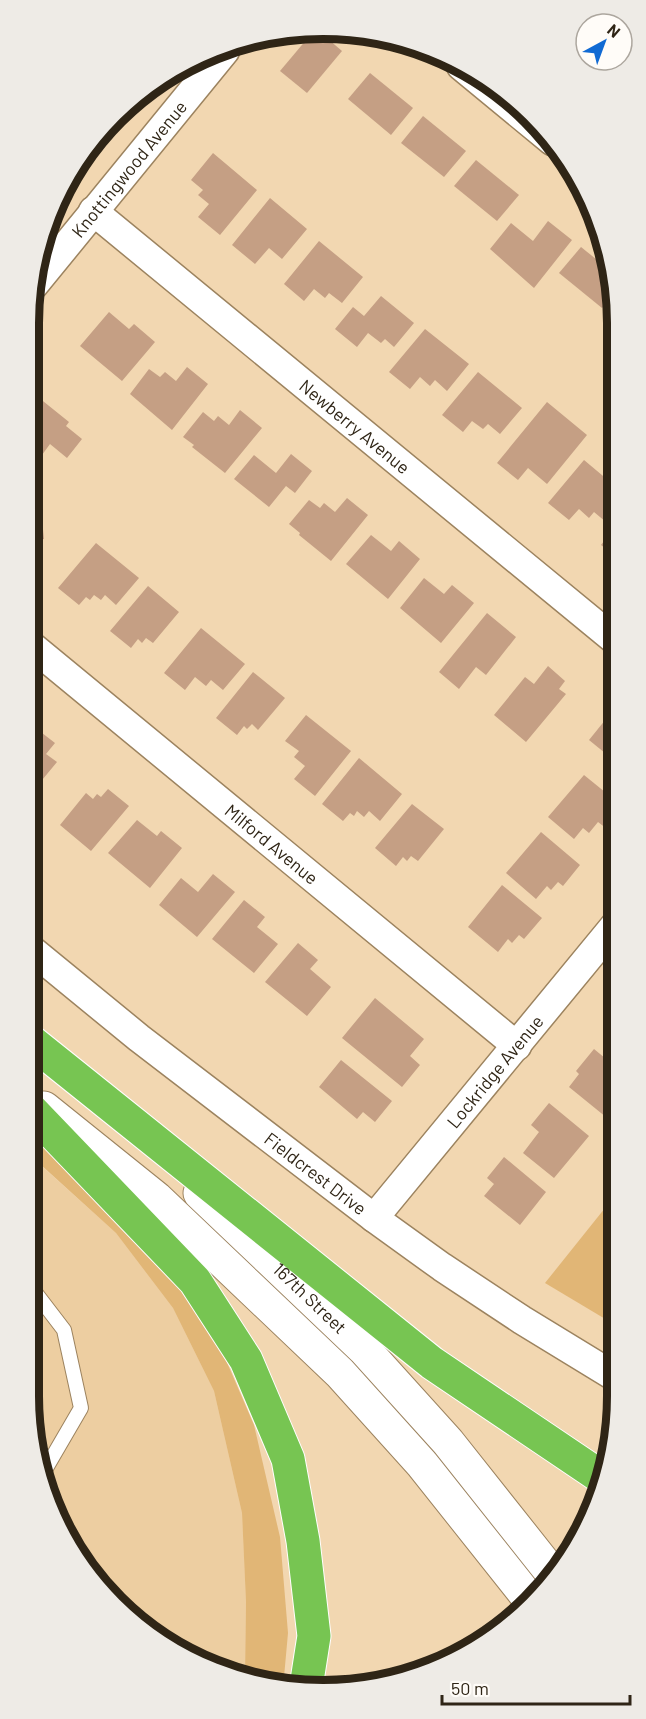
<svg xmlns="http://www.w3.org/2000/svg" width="646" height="1719" font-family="Barlow,sans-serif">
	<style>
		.built { fill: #edcea1 }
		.green { fill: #e1b676 }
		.building { fill: #c59f84 }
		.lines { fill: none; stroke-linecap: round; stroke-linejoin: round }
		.service-casing { stroke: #9c835f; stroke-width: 16 }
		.minor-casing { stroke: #9c835f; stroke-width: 31 }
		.secondary-casing { stroke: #9c835f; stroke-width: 35 }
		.motorway-casing { stroke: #fff; stroke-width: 35 }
		.service { stroke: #fff; stroke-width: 14 }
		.minor { stroke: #fff; stroke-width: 28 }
		.secondary { stroke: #fff; stroke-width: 33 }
		.motorway { stroke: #77c552; stroke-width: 33 }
		.labels { text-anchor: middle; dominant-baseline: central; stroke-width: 6; stroke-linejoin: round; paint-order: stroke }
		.street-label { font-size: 18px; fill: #2f2516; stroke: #fffcf8 }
		.rim { fill: none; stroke: #2f2516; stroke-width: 8 }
	</style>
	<rect width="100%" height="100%" fill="#f2d7b1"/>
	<polygon class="built" points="28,1154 116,1233 173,1308 214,1391 242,1513 246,1602 245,1675 176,1651 101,1590 44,1491 29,1396"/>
	<g class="green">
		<polygon points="28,1127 154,1248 210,1323 254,1425 280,1537 288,1633 283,1688 245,1675 246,1602 242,1513 214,1391 173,1308 116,1233 29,1154"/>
		<polygon points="617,1193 617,1326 545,1283"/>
	</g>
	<g class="building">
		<polygon points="312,33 321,33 342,51 307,93 280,71"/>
		<polygon points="370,73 413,108 391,135 348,99"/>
		<polygon points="423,116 466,151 444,177 401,143"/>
		<polygon points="213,153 257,190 220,235 198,217 209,204 198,195 203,190 191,180"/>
		<polygon points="476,160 519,195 497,221 454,186"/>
		<polygon points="270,198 307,229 282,259 269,248 255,264 232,245"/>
		<polygon points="548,221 572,240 534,288 490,249 511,223 533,241"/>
		<polygon points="319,241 363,277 342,303 329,293 325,298 314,289 304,301 284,284"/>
		<polygon points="581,247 612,272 615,293 602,308 559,273"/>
		<polygon points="381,296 414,323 394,347 385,339 381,343 368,333 357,347 335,329 353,307 364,316"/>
		<polygon points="615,311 615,335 603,325"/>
		<polygon points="109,312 129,329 134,324 155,342 122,381 80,346"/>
		<polygon points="425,329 469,364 447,391 435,380 430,386 420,377 410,389 389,372"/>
		<polygon points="187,367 208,384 172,430 130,394 149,369 160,377 165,372 176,381"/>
		<polygon points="478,372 522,408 500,434 488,424 483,429 472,421 463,432 442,415"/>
		<polygon points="28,389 69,422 66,426 82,439 67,458 50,444 42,455 28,444"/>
		<polygon points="547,402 587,435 547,484 528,468 518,480 497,463"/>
		<polygon points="240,410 262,428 225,473 192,447 194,445 183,437 203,412 214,421 218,416 229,425"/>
		<polygon points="291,454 312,471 295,493 286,486 269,507 234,479 254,455 276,473"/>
		<polygon points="584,460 615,486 615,510 606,522 594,512 589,518 579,509 569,520 548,503"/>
		<polygon points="39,491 44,539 28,541 28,492"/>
		<polygon points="347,498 368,515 331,561 299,535 300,533 289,524 309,500 320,508 324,503 335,512"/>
		<polygon points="615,527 616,534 616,557 601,545"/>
		<polygon points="371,535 391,551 399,541 420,559 388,599 346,564"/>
		<polygon points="96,543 139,578 116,605 105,595 101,600 94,595 90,600 86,597 79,605 58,588"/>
		<polygon points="424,578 444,594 452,585 474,603 441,643 400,608"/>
		<polygon points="148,586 179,612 153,643 146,638 142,643 138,639 131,648 110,631"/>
		<polygon points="487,613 516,637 486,675 476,667 459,689 439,672"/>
		<polygon points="201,628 245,664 223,690 211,680 206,686 195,677 185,690 164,673"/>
		<polygon points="548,666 565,681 559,689 566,694 526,742 494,715 525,677 534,684"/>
		<polygon points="253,672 285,698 258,730 252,724 247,729 244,726 237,735 216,718"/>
		<polygon points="306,715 351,751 315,796 294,779 305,766 294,757 299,751 285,741"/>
		<polygon points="606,719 616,727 616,762 589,740"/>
		<polygon points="33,726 55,743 46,754 57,762 28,797 28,732"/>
		<polygon points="359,758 402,794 380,821 369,811 364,817 357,811 354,816 350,813 343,821 322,804"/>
		<polygon points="584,775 616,801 616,826 611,832 598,822 589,833 583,828 574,839 548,817"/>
		<polygon points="108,789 129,806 91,851 60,825 86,793 93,799 97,794 101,797"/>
		<polygon points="412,804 444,829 418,861 411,856 407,861 403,857 396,866 375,848"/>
		<polygon points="137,820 157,836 161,831 182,848 150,888 108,853"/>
		<polygon points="541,832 580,865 563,886 558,882 551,890 547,886 536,899 506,873"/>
		<polygon points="213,874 235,892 197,937 159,905 181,878 198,892"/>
		<polygon points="502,885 542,918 524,939 519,935 512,943 508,939 498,952 468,927"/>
		<polygon points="244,900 265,917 257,927 278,944 254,973 212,939"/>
		<polygon points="298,943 318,960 310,969 331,987 307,1016 265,982"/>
		<polygon points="375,998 424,1039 410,1056 420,1065 402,1087 342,1038"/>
		<polygon points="594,1049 617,1068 610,1076 617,1082 617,1126 569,1087 579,1074 576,1071"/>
		<polygon points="341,1060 392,1101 375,1122 363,1112 357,1119 319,1087"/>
		<polygon points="549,1103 589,1136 554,1178 523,1153 539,1132 531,1125"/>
		<polygon points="504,1157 546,1192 520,1225 484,1196 494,1184 487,1178"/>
	</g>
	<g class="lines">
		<defs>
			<polyline id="service" points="28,1283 64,1330 81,1408 42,1475"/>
			<g id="minor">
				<polyline points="461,66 552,141"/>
				<path id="s1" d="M93,211L616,641"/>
				<path id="s2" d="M34,285L225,51"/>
				<path id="s3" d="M28,643L517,1046"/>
				<path id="s4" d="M28,947L139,1038L374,1218L442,1267L522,1320L617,1378"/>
				<path id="s5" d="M374,1218L616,924"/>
			</g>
			<g id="secondary">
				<polyline points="44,1108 156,1198 340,1373 422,1464 530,1600"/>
				<path id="s6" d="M200,1193L364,1349L448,1442L555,1577"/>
			</g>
			<g id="motorway">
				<polyline points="28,1039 432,1363 604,1479"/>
				<polyline points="28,1107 195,1281 246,1360 288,1459 303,1541 314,1636 306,1687"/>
			</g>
		</defs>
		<use href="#service" class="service-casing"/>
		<use href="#minor" class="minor-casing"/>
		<use href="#secondary" class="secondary-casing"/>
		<use href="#motorway" class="motorway-casing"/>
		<use href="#service" class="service"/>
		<use href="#minor" class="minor"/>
		<use href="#secondary" class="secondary"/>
		<use href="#motorway" class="motorway"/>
	</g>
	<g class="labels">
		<g class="street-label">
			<text stroke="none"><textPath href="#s2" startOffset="150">Knottingwood Avenue</textPath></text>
			<text stroke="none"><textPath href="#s1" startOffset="339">Newberry Avenue</textPath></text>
			<text stroke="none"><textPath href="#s3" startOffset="316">Milford Avenue</textPath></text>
			<text stroke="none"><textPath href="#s5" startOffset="190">Lockridge Avenue</textPath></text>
			<text stroke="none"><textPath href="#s4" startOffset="366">Fieldcrest Drive</textPath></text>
			<text stroke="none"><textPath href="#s6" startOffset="152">167th Street</textPath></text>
		</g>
	</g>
	<path d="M0 0H646V1719H0ZM323 39H323A284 284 0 0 1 607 323V1396A284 284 0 0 1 323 1680H323A284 284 0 0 1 39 1396V323A284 284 0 0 1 323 39Z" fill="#eeebe6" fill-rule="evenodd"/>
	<path class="rim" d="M323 39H323A284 284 0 0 1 607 323V1396A284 284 0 0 1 323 1680H323A284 284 0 0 1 39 1396V323A284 284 0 0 1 323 39Z"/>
	<g transform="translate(604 42) rotate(41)"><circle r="28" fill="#fffcf8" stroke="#aca69e" stroke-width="1.5"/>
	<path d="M0-4.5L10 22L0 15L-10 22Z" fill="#116ad3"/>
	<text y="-9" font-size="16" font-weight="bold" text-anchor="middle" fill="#2f2516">N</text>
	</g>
	<path d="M442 1695v9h188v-9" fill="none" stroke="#2f2516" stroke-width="3"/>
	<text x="451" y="1695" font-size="18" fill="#2f2516" stroke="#fffcf8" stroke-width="4.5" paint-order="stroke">50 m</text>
</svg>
